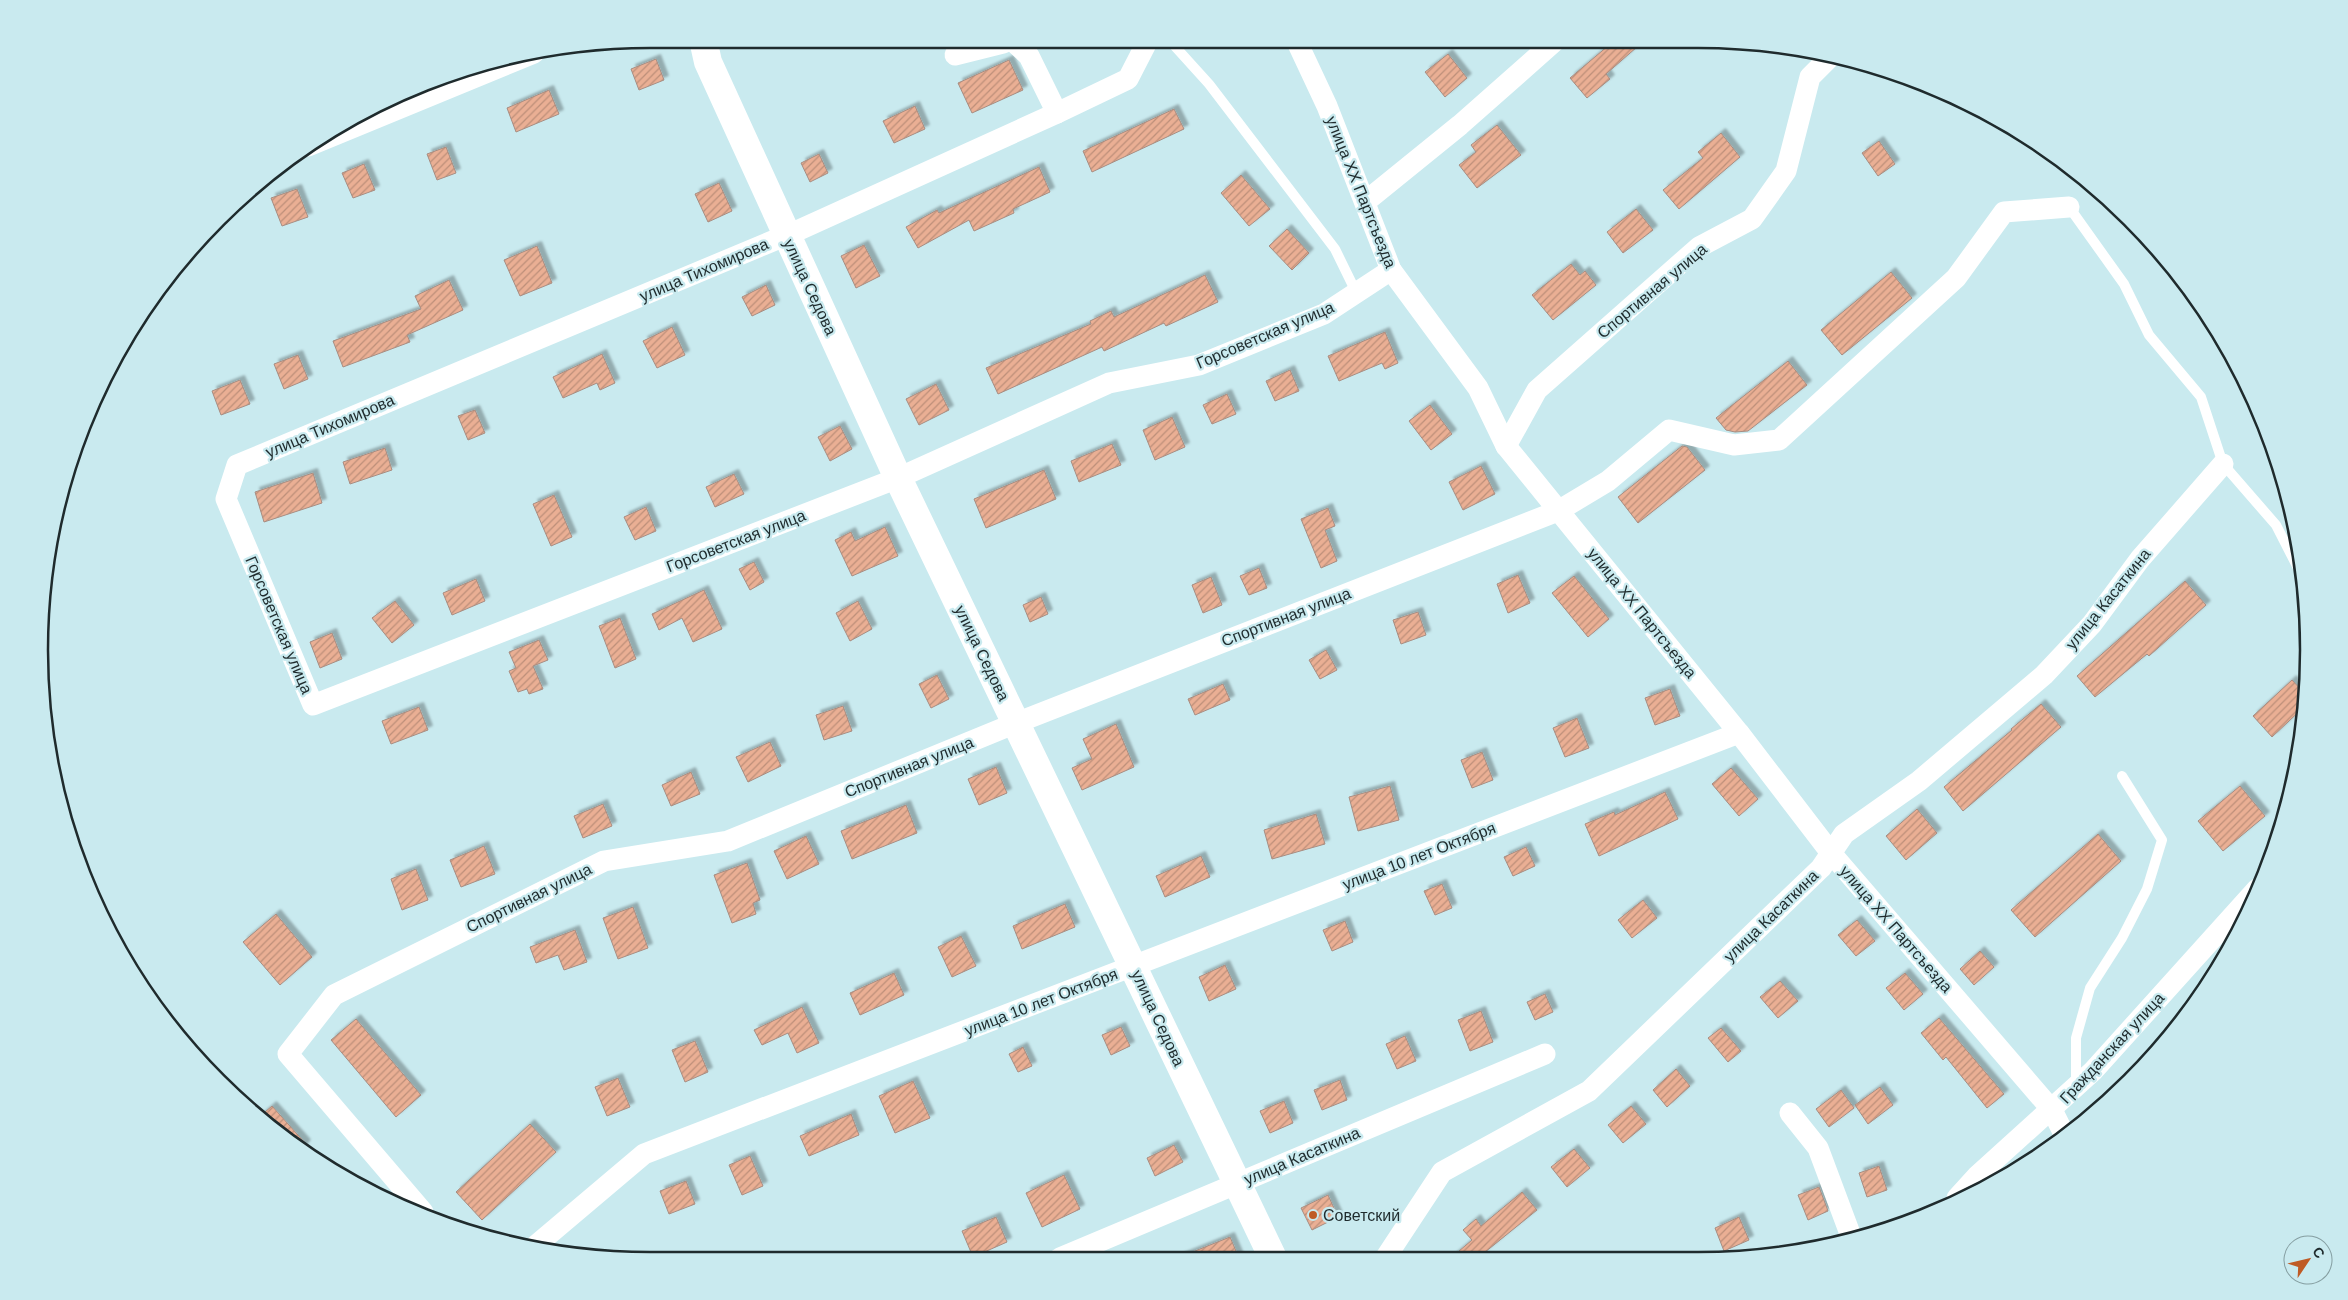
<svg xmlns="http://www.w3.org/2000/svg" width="2348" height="1300" font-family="Arial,sans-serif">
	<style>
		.building { fill: url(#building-hatch); stroke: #a78d82; filter: url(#shadow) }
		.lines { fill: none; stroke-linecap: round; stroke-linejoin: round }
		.lane { stroke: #fff; stroke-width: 10 }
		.street { stroke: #fff; stroke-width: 21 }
		.secondary { stroke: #fff; stroke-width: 28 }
		.poi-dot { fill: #bf5b25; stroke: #c9eaef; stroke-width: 2 }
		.labels { text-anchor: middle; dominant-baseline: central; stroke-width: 4.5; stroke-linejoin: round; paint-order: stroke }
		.street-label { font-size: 16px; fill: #1f2b2d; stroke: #c9eaef }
		.poi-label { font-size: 16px; fill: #1f2b2d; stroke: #c9eaef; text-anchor: start }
		.rim { fill: none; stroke: #1f2b2d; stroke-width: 2.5 }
	</style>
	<defs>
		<pattern id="building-hatch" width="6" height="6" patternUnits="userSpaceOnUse" patternTransform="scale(1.25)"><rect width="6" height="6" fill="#eaaf94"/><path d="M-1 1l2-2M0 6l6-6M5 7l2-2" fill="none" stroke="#bd8f79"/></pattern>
		<filter id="shadow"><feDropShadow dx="4.5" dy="-4.5" stdDeviation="1" flood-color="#0004"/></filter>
	</defs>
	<rect width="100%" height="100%" fill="#c9eaef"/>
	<g class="building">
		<polygon points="1615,40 1645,40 1606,74 1610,79 1587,98 1570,78"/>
		<polygon points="1448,54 1467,78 1445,97 1425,72"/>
		<polygon points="656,59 664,80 639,90 631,69"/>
		<polygon points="1009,60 1023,90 972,113 958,83"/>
		<polygon points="549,90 559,114 516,132 507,108"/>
		<polygon points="915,106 925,129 894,143 883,121"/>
		<polygon points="1174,109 1184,129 1092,172 1083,151"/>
		<polygon points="1497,125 1521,155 1477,188 1459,165 1476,152 1471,145"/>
		<polygon points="1721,133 1740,157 1679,209 1663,190 1703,158 1698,152"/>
		<polygon points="1879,141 1895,164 1878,176 1862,153"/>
		<polygon points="446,147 456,173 437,180 427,154"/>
		<polygon points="819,154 828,173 810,182 801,163"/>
		<polygon points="364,164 375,190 353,198 342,173"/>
		<polygon points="1039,167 1050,192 1013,209 1014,213 974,231 969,220 918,248 906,227 937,210 939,213"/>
		<polygon points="1241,175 1270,209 1249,226 1221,193"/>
		<polygon points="719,183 732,211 708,222 695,194"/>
		<polygon points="297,189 308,217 282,226 271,198"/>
		<polygon points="1636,209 1653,230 1623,253 1607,232"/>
		<polygon points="1287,229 1309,253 1292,270 1269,246"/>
		<polygon points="864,245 880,276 856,288 841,256"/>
		<polygon points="537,246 552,283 520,296 504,260"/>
		<polygon points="1571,264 1580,275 1585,271 1596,285 1553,320 1532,295"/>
		<polygon points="1891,272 1912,298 1842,355 1821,330"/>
		<polygon points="1205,275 1218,302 1166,326 1164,323 1104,351 1102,347 998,394 986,368 1091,324 1090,321 1111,311 1114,317"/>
		<polygon points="449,280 463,310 407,335 410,342 343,367 333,341 421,309 415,296"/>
		<polygon points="766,285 775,305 752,316 742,297"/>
		<polygon points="672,327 685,355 657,368 643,341"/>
		<polygon points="1385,332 1398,363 1385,369 1382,363 1339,381 1328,356"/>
		<polygon points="602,354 615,383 600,390 597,383 563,398 553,377"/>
		<polygon points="298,355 308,379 284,389 274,364"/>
		<polygon points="1788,361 1807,385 1748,431 1735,432 1726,430 1716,418"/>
		<polygon points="1290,370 1299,391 1275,401 1266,381"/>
		<polygon points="240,380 250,404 221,415 212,391"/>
		<polygon points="936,384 949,410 919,425 906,399"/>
		<polygon points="1227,394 1236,414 1212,424 1203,405"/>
		<polygon points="1430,405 1452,434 1431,450 1409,421"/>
		<polygon points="475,410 485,433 468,440 458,416"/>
		<polygon points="1172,417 1185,447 1155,460 1143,430"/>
		<polygon points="840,426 852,449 830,461 818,437"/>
		<polygon points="1112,444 1121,465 1079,482 1071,461"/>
		<polygon points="1682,446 1687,447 1705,470 1638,523 1618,497"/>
		<polygon points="385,448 392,470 350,484 343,462"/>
		<polygon points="1481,466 1495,494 1463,510 1449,482"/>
		<polygon points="1044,470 1056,499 986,528 974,499"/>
		<polygon points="313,473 322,503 264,522 255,492"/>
		<polygon points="734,474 744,494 715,507 706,487"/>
		<polygon points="554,495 572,537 551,546 533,504"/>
		<polygon points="646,507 656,531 635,540 624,517"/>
		<polygon points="1328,508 1335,526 1325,530 1337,561 1321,568 1301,519"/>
		<polygon points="885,527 898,556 852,576 835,540 851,532 855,541"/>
		<polygon points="754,562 764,582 750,590 739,569"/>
		<polygon points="1259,568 1267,588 1249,595 1240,576"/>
		<polygon points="1518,575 1530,603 1508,613 1497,584"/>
		<polygon points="1574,576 1609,619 1588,637 1552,593"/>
		<polygon points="1211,577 1222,605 1203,613 1192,585"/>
		<polygon points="476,579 485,601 452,615 443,593"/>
		<polygon points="2185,581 2206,605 2149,656 2147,654 2095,697 2077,676"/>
		<polygon points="704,590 722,629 693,642 682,618 659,630 652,614"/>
		<polygon points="1041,597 1048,614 1030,622 1023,605"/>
		<polygon points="395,601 414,625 392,643 372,618"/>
		<polygon points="858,601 872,629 850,641 836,613"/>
		<polygon points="1418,612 1426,635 1401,644 1393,620"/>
		<polygon points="620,618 636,659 615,668 599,626"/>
		<polygon points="332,633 342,659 320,668 310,642"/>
		<polygon points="539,640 548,660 533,666 543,689 529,694 527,689 518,692 509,671 516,668 509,652"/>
		<polygon points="1326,650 1337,670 1320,679 1309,660"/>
		<polygon points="937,675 949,699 931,708 919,684"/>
		<polygon points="2292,680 2305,694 2305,706 2272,737 2253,716"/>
		<polygon points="1223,684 1230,700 1195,715 1188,699"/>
		<polygon points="1670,689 1680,716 1655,725 1645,698"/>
		<polygon points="2041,704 2061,727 1963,811 1944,787 2012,730 2011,729"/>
		<polygon points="843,706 852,731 824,740 816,715"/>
		<polygon points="419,707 428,730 391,744 382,721"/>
		<polygon points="1577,718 1589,748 1565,757 1553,728"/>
		<polygon points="1116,724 1134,767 1082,790 1072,768 1092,759 1083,739"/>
		<polygon points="770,742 781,766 748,782 736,757"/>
		<polygon points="1482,752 1493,780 1472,788 1461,760"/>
		<polygon points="996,767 1007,793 979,805 968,779"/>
		<polygon points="1731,768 1758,799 1739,816 1712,784"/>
		<polygon points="691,772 700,794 671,806 662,785"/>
		<polygon points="1390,786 1399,820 1358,831 1349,797"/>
		<polygon points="2240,786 2265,816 2223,851 2198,821"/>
		<polygon points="1665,792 1678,819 1599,856 1585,824 1614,812 1615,815"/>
		<polygon points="603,804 612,826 583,838 574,816"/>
		<polygon points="906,805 917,833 852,859 841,831"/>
		<polygon points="1917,809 1937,833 1906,860 1886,836"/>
		<polygon points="1316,814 1325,844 1272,859 1264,830"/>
		<polygon points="2098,834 2121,861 2035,937 2011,910"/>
		<polygon points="806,836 819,864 787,879 774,851"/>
		<polygon points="484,846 495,874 461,887 450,860"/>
		<polygon points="1526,847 1535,866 1513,876 1504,857"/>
		<polygon points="1201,856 1210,877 1165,897 1156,876"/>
		<polygon points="747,863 760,900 753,903 756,914 732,923 714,875"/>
		<polygon points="416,869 428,900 402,910 391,879"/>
		<polygon points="1442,884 1452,908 1435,915 1424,891"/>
		<polygon points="1643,900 1657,918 1632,938 1618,920"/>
		<polygon points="1065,904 1075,927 1022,949 1013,926"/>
		<polygon points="633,907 648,948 618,959 603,918"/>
		<polygon points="276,914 312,957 280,985 243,942"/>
		<polygon points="1857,920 1875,941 1856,956 1838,935"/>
		<polygon points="1345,921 1353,942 1332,951 1323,930"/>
		<polygon points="575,930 587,962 564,970 558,955 536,963 530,947"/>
		<polygon points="961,936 976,966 952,977 938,947"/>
		<polygon points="1980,951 1994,967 1974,985 1960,969"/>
		<polygon points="1225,965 1236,989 1209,1001 1199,977"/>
		<polygon points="894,973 904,995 860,1015 850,993"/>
		<polygon points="1905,973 1923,994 1904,1010 1886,988"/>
		<polygon points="1780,981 1798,1001 1778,1018 1760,997"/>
		<polygon points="1545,994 1553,1012 1535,1020 1527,1002"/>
		<polygon points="802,1007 819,1043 797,1053 788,1033 762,1045 754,1030"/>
		<polygon points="1481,1011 1493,1042 1470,1051 1458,1020"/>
		<polygon points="1939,1018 2004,1094 1987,1108 1946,1057 1943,1060 1921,1033"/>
		<polygon points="356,1019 421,1095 396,1117 331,1040"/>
		<polygon points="1121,1027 1130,1046 1111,1055 1102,1035"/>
		<polygon points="1721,1028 1741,1051 1728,1062 1708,1038"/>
		<polygon points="1405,1036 1416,1061 1397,1069 1386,1044"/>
		<polygon points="695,1041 708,1072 685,1082 672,1050"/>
		<polygon points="1023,1047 1032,1066 1018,1072 1009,1054"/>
		<polygon points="1676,1069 1690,1086 1667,1107 1653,1090"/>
		<polygon points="618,1078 630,1107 607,1116 595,1087"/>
		<polygon points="1340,1080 1347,1100 1322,1110 1314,1090"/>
		<polygon points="913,1081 930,1118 895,1133 879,1096"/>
		<polygon points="1880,1087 1893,1105 1868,1124 1855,1105"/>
		<polygon points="1841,1090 1854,1108 1829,1127 1816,1109"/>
		<polygon points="1284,1101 1293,1123 1270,1133 1260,1111"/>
		<polygon points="272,1106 306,1144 302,1149 258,1118"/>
		<polygon points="1631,1106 1646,1124 1623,1143 1608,1125"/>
		<polygon points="851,1114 859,1135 809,1156 800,1136"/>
		<polygon points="530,1124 556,1152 482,1220 456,1192"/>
		<polygon points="1174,1145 1183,1162 1155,1176 1147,1158"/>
		<polygon points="1574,1149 1590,1168 1567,1187 1551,1167"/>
		<polygon points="750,1156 763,1186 742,1195 729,1165"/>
		<polygon points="1879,1166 1887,1190 1867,1197 1859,1173"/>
		<polygon points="1064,1175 1080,1209 1042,1227 1026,1193"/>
		<polygon points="686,1181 695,1204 669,1214 660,1191"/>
		<polygon points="1819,1187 1828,1211 1808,1220 1798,1195"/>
		<polygon points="1522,1192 1537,1210 1479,1257 1452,1257 1472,1240 1463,1230 1476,1219 1481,1226"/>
		<polygon points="1328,1195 1338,1217 1312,1230 1301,1208"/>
		<polygon points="996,1217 1007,1242 973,1257 962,1231"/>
		<polygon points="1739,1217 1749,1240 1724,1251 1715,1228"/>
		<polygon points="1230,1237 1239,1258 1180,1258 1180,1257"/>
	</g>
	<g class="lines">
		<g class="lane">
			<polyline points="1171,42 1209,84 1335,249 1357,294"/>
			<polyline points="2069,207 2124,284 2149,335 2201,397 2223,464 2276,525 2302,576"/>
			<polyline points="2076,1085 2076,1038 2090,988 2122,938 2147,889 2162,840 2122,776"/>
		</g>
		<g class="street">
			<polyline points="1147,42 1128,79 1057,113 799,230 237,465 226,499 313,705 898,478 1109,383 1199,365 1324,314 1391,270"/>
			<polyline points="1297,42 1327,106 1391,270 1478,388 1506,446 1739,733 1831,853 2052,1110 2065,1136"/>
			<polyline points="1015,43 1029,56 1057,113"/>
			<polyline points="955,55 1003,43"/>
			<polyline points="308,146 534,53"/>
			<polyline points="1365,202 1460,125 1555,41"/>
			<polyline points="1506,446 1537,390 1699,247 1752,219 1786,171 1810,77 1829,58"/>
			<polyline points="1790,1113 1818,1148 1852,1239"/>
			<polyline points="1957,1198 1977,1176 2093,1071 2257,889"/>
			<polyline points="423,1212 288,1054 334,995 604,861 728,841 1016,723 1558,511 1608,481 1669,430 1734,445 1779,440 1956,278 2004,212 2069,207"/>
			<polyline points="534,1247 644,1154 1739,733"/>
			<polyline points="1386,1257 1442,1172 1589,1091 1821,868 1844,834 1919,781 2044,675 2092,624 2140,559 2223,464"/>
			<polyline points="1060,1258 1545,1054"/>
		</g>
		<polyline class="secondary" points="704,44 708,62 898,478 1273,1258"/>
	</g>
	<circle class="poi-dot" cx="1313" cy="1215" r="5"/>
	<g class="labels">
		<g class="street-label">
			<text transform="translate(1361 192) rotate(68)">улица XX Партсъезда</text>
			<text transform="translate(704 270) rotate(-23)">улица Тихомирова</text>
			<text transform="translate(810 287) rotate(65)">улица Седова</text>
			<text transform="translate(1652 291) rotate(-40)">Спортивная улица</text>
			<text transform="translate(1265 335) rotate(-23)">Горсоветская улица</text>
			<text transform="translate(330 426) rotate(-23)">улица Тихомирова</text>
			<text transform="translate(736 541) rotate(-21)">Горсоветская улица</text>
			<text transform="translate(2108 599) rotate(-51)">улица Касаткина</text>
			<text transform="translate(1642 613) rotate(51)">улица XX Партсъезда</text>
			<text transform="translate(1286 617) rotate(-21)">Спортивная улица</text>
			<text transform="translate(279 625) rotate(67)">Горсоветская улица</text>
			<text transform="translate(982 653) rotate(64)">улица Седова</text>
			<text transform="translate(909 767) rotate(-22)">Спортивная улица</text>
			<text transform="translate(1419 856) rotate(-21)">улица 10 лет Октября</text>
			<text transform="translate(529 898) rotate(-26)">Спортивная улица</text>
			<text transform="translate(1771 916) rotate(-44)">улица Касаткина</text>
			<text transform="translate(1896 929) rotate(49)">улица XX Партсъезда</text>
			<text transform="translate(1041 1002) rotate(-21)">улица 10 лет Октября</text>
			<text transform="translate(1158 1018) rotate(65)">улица Седова</text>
			<text transform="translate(2112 1048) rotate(-47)">Гражданская улица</text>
			<text transform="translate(1302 1156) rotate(-23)">улица Касаткина</text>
		</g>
		<g class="poi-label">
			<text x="1323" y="1215">Советский</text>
		</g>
	</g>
	<path d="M0 0H2348V1300H0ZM650 48H1698A602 602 0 0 1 2300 650V650A602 602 0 0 1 1698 1252H650A602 602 0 0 1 48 650V650A602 602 0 0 1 650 48Z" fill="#c9eaef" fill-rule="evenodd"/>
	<path class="rim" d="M650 48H1698A602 602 0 0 1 2300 650V650A602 602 0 0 1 1698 1252H650A602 602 0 0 1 48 650V650A602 602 0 0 1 650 48Z"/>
	<g transform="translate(2308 1260) rotate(55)"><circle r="24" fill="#c9eaef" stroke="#859ea1"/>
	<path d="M0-4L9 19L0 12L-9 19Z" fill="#bf5b25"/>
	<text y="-8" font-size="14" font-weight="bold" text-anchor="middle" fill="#1f2b2d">С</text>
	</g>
</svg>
